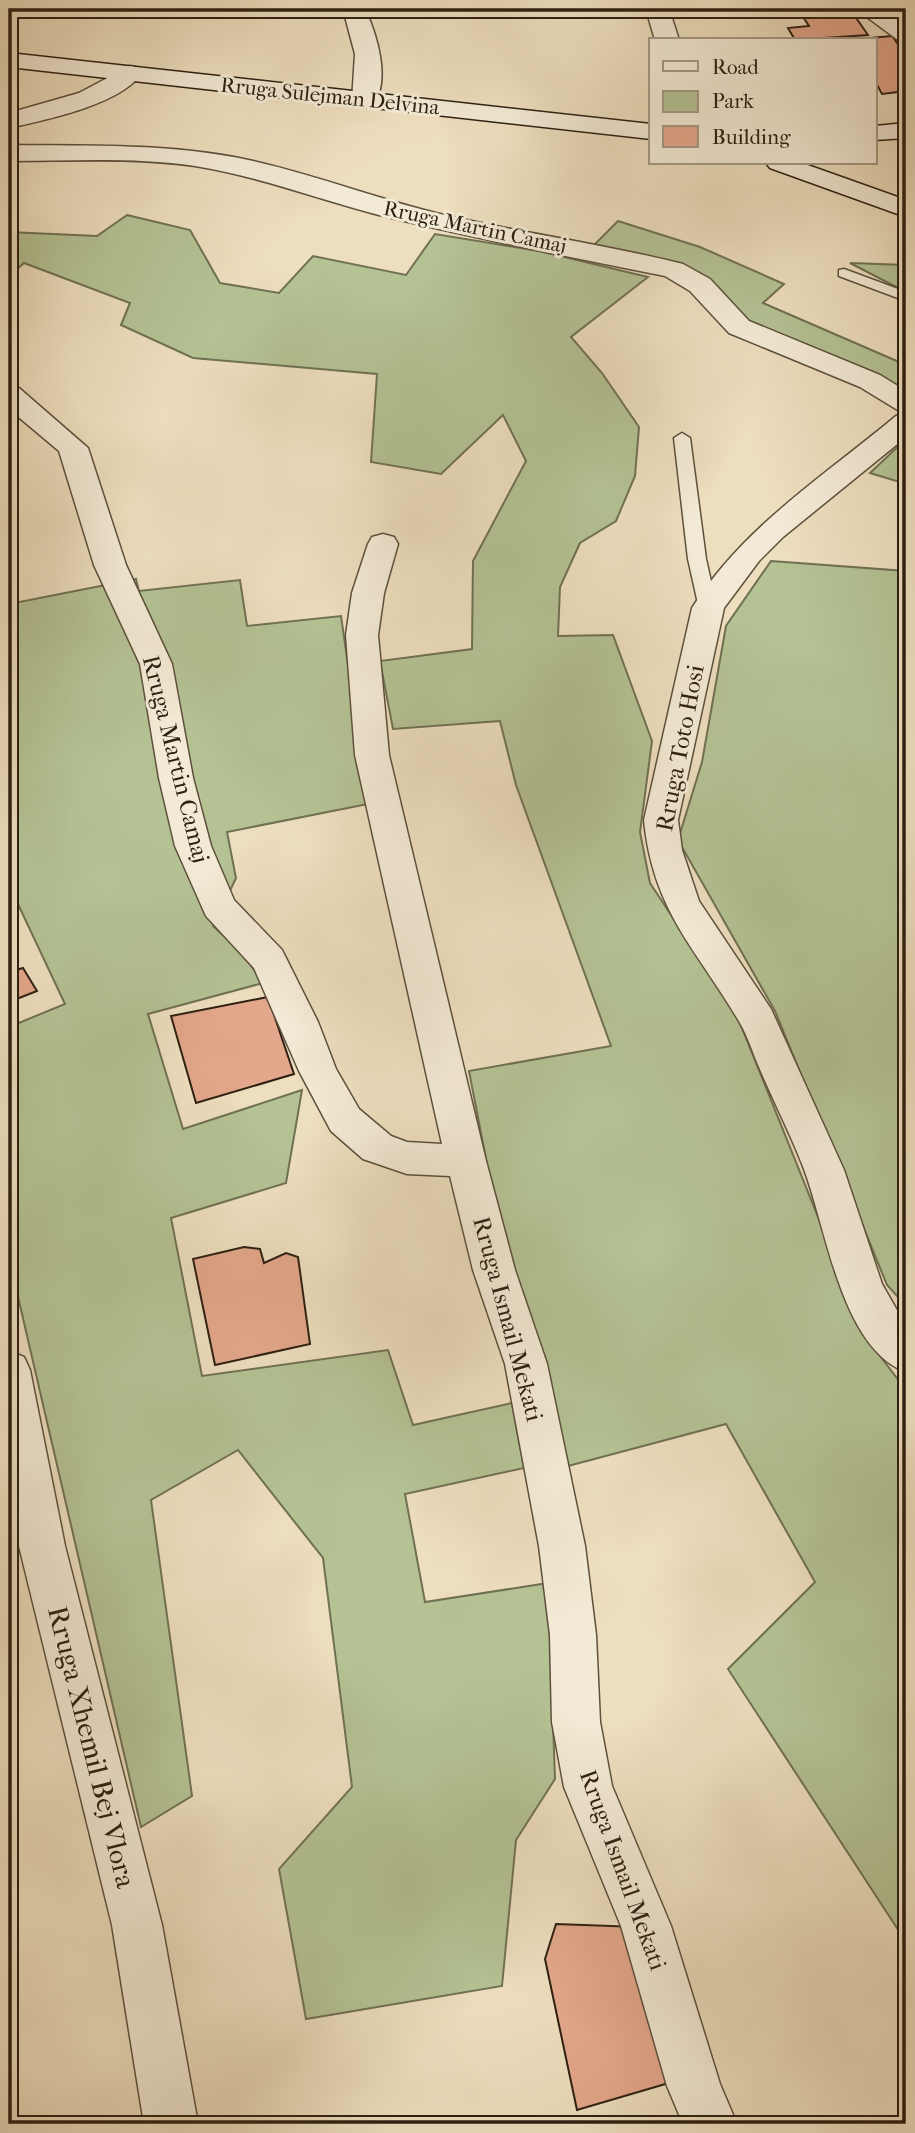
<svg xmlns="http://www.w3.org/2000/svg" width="915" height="2133" font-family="'IM FELL French Canon',serif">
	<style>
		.green { fill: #b4c294; stroke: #707153; stroke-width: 2 }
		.building { fill: #e3a78b; stroke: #2d2012; stroke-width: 2 }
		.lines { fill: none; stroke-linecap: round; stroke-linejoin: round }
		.lane-casing { stroke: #5d503d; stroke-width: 3 }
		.street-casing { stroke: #5d503d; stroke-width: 3 }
		.secondary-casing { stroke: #2d2012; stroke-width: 3 }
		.lane { fill: #f3ead5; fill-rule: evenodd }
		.street { fill: #f3ead5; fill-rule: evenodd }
		.secondary { fill: #f3ead5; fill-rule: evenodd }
		.labels { text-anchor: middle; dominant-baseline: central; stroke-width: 6; stroke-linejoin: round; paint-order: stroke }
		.far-street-label { font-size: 21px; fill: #2d2012; stroke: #f3ead5 }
		.street-label { font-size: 24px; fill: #2d2012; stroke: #f3ead5 }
		.near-street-label { font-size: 28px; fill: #2d2012; stroke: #f3ead5 }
	</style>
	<rect width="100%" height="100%" fill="#eddebe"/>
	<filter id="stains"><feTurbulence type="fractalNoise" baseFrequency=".00286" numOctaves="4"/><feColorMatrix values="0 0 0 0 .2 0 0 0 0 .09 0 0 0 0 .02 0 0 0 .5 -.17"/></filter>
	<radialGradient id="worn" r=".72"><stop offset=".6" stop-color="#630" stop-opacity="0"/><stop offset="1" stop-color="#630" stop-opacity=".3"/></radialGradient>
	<g class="green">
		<polygon points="127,215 190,230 220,283 279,293 313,256 406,275 435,234 539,251 648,277 571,337 602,373 639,427 635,476 616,521 580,543 560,587 558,636 613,635 652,741 640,832 650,883 736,1013 853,1304 877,1352 906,1390 906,1942 728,1669 815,1582 726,1424 568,1466 491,1185 469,1071 611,1046 516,785 500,721 393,729 380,661 472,649 473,561 526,461 503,415 441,474 371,462 377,374 193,358 121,325 130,303 24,263 9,276 9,232 97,236"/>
		<polygon points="618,221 700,247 784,284 763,303 906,365 906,397 894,385 750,322 719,289 594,245"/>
		<polygon points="850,263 906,265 906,292"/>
		<polygon points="906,439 906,484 870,473"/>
		<polygon points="771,561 906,571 906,1306 887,1285 775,1011 678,840 702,762 726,626"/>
		<polygon points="136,579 139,591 240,580 247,626 341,616 368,804 227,832 236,878 213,926 241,951 263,983 148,1014 183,1129 302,1090 286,1183 171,1218 202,1376 388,1350 413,1425 512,1403 524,1468 405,1494 425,1602 548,1583 555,1779 516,1840 502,1986 306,2019 279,1869 352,1787 323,1558 238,1450 151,1500 192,1796 141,1827 9,1258 9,1027 65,1004 9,885 9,847 12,844 9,604"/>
	</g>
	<g class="building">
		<polygon points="798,9 850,9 868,35 795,40 788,28 809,26"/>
		<polygon points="892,36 906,55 906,91 882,94 875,81 875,40 847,40"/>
		<polygon points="23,968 37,991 9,1002 9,972"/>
		<polygon points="268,997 294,1074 196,1103 171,1016"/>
		<polygon points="244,1247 260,1249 264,1263 286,1253 298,1257 310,1344 215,1365 193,1259"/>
		<polygon points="556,1924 638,1927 679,2080 577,2110 545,1959"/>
	</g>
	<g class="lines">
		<defs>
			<g id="lane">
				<polygon points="844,269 906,292 906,301 839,276 839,270"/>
				<polygon points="682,433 690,438 706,559 717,608 708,614 699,608 688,559 674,438"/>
			</g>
			<g id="street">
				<path d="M343,9H365C377,35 391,80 373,106H355L352,101L355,54Z"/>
				<polygon points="646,9 669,9 679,40 655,40"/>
				<polygon points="856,9 882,9 906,25 906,42 898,40"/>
				<path d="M130,66L139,68L142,73C120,105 45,120 9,128V113L79,93Z"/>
				<path d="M9,145C90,146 173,143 253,161C320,176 385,202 453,217C529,234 607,245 683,264L710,279L749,321L880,375L906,391V412L896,409L860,387L729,333L690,291L665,276C569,257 474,238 379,215C317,199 258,176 195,166C134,157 70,161 9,161Z"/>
				<polygon points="9,385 19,388 88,448 126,565 172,664 193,778 211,846 234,900 282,950 318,1022 336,1069 359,1109 391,1136 407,1142 442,1144 355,755 346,635 352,593 368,544 372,537 383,534 394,537 398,544 384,593 378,635 389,755 486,1161 515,1270 547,1364 585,1546 596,1635 600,1722 612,1786 671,1926 720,2084 737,2124 683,2124 667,2086 621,1926 564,1787 552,1722 550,1635 539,1546 505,1364 473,1270 450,1176 407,1174 363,1159 331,1131 299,1071 254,968 206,916 175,846 159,778 140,664 94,565 59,451 9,409"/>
				<path d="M906,413V437L783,537L759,561L724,608L678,820L682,850L699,901L771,1009L844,1170L882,1284L906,1326V1372C840,1348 826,1223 802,1164C789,1131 773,1100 759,1067C753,1053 748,1037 740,1023C697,949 653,912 644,820L692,608C744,526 823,477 896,416Z"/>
				<polygon points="9,1351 24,1357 30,1370 65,1546 162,1925 198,2124 144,2124 112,1925 19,1546 9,1487"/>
			</g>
			<g id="secondary">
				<polygon points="9,53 651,124 651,139 9,67"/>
				<polygon points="906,123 906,138 875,140 875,126"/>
				<polygon points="766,163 802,163 906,200 906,217 770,168"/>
			</g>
		</defs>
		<use href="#lane" class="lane-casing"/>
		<use href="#street" class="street-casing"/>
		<use href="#secondary" class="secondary-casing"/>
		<use href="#lane" class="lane"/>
		<use href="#street" class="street"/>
		<use href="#secondary" class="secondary"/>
	</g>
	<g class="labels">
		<g class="far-street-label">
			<text transform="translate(330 96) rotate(6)">Rruga Sulejman Delvina</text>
			<text transform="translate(475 227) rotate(12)">Rruga Martin Camaj</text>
		</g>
		<g class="street-label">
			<text transform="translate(680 748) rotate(-79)">Rruga Toto Hosi</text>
			<text transform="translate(176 759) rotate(76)">Rruga Martin Camaj</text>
			<text transform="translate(508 1319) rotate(75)">Rruga Ismail Mekati</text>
			<text transform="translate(623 1870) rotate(70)">Rruga Ismail Mekati</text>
		</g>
		<g class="near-street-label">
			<text transform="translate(92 1747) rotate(76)">Rruga Xhemil Bej Vlora</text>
		</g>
	</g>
	<rect width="915" height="2133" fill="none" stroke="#eddebe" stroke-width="35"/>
	<rect x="10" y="10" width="894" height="2112" fill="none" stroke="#2d2012" stroke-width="3.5"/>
	<rect x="18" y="18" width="880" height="2098" fill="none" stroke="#2d2012" stroke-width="2"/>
	<rect x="649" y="38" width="228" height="126" fill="#f3ead5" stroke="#a49987" stroke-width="2"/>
	<rect x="663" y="61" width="35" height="10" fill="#f3ead5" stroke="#a49987" stroke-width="2"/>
	<text x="712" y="74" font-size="21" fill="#2d2012">Road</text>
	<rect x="663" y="91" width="35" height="21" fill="#b4c294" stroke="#a49987" stroke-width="2"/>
	<text x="712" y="108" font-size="21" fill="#2d2012">Park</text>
	<rect x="663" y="126" width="35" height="21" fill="#e3a78b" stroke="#a49987" stroke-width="2"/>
	<text x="712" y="144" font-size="21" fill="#2d2012">Building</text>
	<rect width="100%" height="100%" filter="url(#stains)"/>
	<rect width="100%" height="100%" fill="url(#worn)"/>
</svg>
